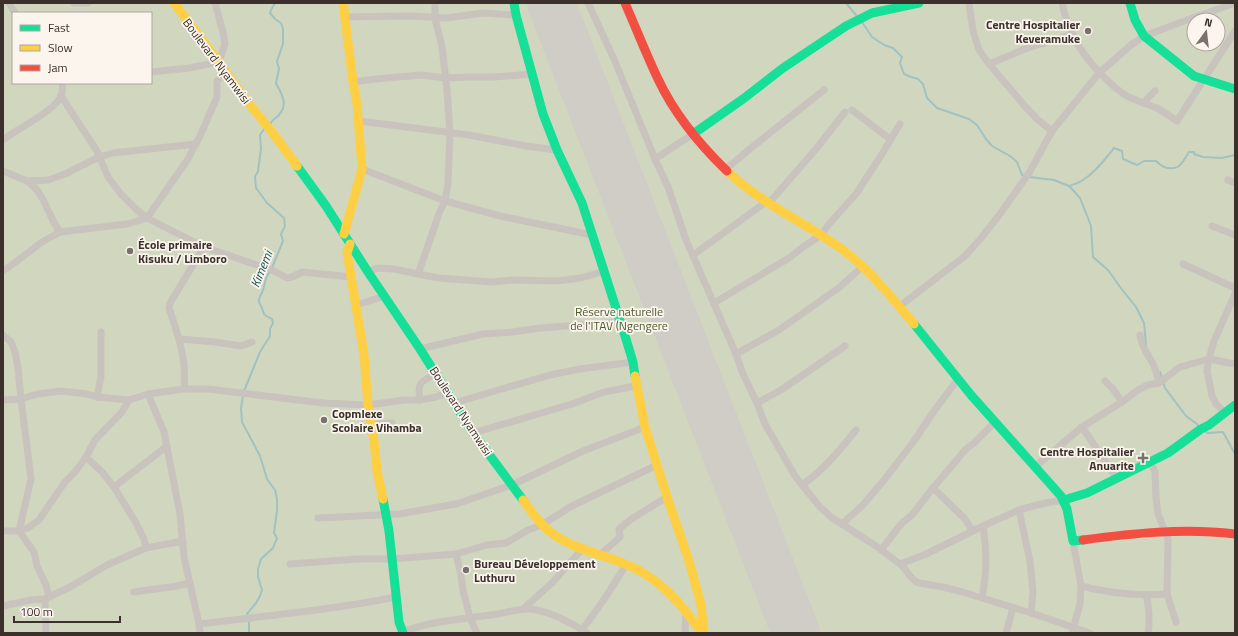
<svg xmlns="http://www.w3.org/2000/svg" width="1238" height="636" font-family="'Titillium Web',sans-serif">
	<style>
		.green { fill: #d1d6bf; fill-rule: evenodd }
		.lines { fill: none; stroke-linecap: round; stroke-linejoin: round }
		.stream { stroke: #a1c2c1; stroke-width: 2 }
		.runway { stroke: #d0ccc6; stroke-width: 48 }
		.street { stroke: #c9c3be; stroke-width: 7 }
		.fast { stroke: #16e098; stroke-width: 9 }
		.slow { stroke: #ffcf43; stroke-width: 9 }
		.jam { stroke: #f24e42; stroke-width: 9 }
		.poi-dot { fill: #7a716c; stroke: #fbf5ee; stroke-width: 1.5 }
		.labels { text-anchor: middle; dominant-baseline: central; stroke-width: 3.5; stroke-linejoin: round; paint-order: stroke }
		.poi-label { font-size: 12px; font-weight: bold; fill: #3b302b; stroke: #fbf5ee; text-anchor: start }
		.street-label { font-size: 12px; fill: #3b302b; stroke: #fbf5ee }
		.park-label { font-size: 12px; fill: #4a5a2e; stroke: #fbf5ee }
		.water-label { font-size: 13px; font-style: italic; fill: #1f5a5e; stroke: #fbf5ee }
	</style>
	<rect width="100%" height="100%" fill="#f0ebe5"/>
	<path class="green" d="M3,3H1235V633H3ZM13,13H151V83H13ZM1194,20H1218V44H1194Z"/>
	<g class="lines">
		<g class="stream">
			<polyline points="846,3 856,15"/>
			<polyline points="862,22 872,37 884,45 893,48 902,57 900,63 904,74 911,77 918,79 923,84 927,98 937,108 969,119 977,125 986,139 992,146 1010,156 1017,162 1022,175 1025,176"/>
			<path d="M270,124C272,120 276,118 279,115C289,103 281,94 276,83L279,69L277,61L283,44V29L281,23L275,19L270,13L271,10L275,3"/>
			<polyline points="265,128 260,135 261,148 258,171 255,177 256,188 267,203 284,218 285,226 281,234 283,241 272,268"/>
			<polyline points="1029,177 1054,180 1069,186 1080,198 1091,226 1093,257 1108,270 1120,287 1136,307 1144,323 1146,345"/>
			<path d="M1069,186C1074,184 1079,183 1083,180C1096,172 1105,159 1114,148L1122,151L1123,159L1137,165L1144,161H1156C1159,164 1160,165 1164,167C1179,172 1182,163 1189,152H1194V154L1203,157L1222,158L1235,155"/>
			<polyline points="1160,372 1165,388 1186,416 1197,424 1199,427"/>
			<path d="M244,391L260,352L270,336V329L273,323L272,319C264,315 264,316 262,308C261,306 260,304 259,302C258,297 262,294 263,290C266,282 264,278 270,272"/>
			<polyline points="243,396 241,408 242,422 260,456 267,479 275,490 277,499 277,510 274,533 277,538 273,548 261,559 258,569 258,577 262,590 260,596 256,603 247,614"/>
			<polyline points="1204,431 1208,433 1223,432 1235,454"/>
			<polyline points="249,621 249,633"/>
		</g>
		<polyline class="runway" points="551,3 796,633"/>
		<g class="street">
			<polyline points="9,3 15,13"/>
			<polyline points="74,3 88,3"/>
			<polyline points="588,3 614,59 655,159 668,187 686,240 736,354 743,374 757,403 765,424 795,476 820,507 831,517 876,546 900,564 905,569 910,576 915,581 919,583 943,587 959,591 1031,613 1090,633"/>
			<polyline points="969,3 973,31 979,50 989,64 1023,104 1037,119 1052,131"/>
			<path d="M1062,3C1068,33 1085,60 1108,81C1113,86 1119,91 1125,95C1136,101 1148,104 1159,109C1165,113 1171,117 1177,121L1235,31"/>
			<polyline points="344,17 412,16 446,18 483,13 516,15"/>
			<polyline points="989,64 1025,49 1073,34"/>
			<polyline points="151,72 189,68 219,62 225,44 223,32 215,3"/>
			<polyline points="353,82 376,79 421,75 446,78 467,77 494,77 532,74"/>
			<polyline points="61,96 97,151 108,177 120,193 137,210 147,218 204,247 272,270 287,278 292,277 302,272 351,277"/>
			<polyline points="1143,103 1155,91"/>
			<polyline points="852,110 890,139"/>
			<polyline points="359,121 469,135 526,146 557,150"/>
			<path d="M3,140C16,129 55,111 61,96C63,92 62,87 63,83"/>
			<polyline points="655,159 693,134"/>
			<polyline points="362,169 445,201 500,216 592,235"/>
			<polyline points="726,169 751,148 824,90"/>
			<polyline points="3,171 27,181 48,180 65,174 99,157 113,153 196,144"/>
			<polyline points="1228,180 1235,183"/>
			<path d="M27,181C46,194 47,215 60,232"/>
			<polyline points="769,203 816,149 845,112"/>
			<polyline points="1212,226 1235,235"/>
			<polyline points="693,255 766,202"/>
			<polyline points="1183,264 1235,288"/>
			<polyline points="3,270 9,267 42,242 60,232 110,226 127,224 147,218 188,159 200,136 217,97 217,81 226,73"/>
			<polyline points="368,272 378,268 394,269 438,278 492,282 513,280 556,281 581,278 605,271"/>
			<polyline points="418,274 440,211 445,201 448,184 450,133 447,90 442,47 435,18 435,3"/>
			<polyline points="714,303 789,258 803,247 821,235 829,224 856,194 882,154 900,124"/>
			<polyline points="356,305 385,296"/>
			<polyline points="900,306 965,256 982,237 1000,214 1029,173 1052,131 1099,73 1131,45 1144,36 1176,24 1235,3"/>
			<polyline points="3,335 11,342 15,352 18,368 21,399 31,479 19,531 34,552 37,566 46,585 49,597"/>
			<polyline points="179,339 215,342 241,346 252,342"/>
			<polyline points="420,349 483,334 512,332 540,328 620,322"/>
			<polyline points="736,354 779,330 840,287 862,267"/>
			<polyline points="1105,381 1113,389 1122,402"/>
			<polyline points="1159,383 1180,367 1209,359 1235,364"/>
			<path d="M184,389C187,361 178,334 169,308L170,303L204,247"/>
			<polyline points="148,394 164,432 180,514 184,557 199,624 200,633"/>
			<polyline points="97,397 101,376 101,332"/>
			<polyline points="3,400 21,399 37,394 61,391 87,394 97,397 129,400 148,394 184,389 208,389 323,403 368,405 404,400 420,400 436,397 448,393"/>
			<path d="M420,400C417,381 421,382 436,374"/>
			<polyline points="454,403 550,375 580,369 633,362"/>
			<polyline points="757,403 781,390 845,346"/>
			<polyline points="1225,413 1216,404 1212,396 1207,371 1209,359 1214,341 1235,294"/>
			<polyline points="371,424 392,423"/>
			<polyline points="1082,427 1117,479"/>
			<polyline points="473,433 572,404 604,392 636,386"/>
			<polyline points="86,457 102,472 114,487 136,523 144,539 146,548"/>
			<polyline points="1150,462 1155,472 1156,497 1158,514 1168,539 1167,594 1176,622"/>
			<path d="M1036,466L1082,427L1122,402L1138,390L1148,385L1159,383C1157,377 1156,369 1153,364C1148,354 1141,347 1140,335"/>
			<path d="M802,485C824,470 839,451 856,430"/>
			<polyline points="114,487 167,446"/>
			<polyline points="933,488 964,518 973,531"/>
			<polyline points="1019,510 1030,561 1033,592 1031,613"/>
			<polyline points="318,518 399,514 456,504 512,485 583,451 645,427"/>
			<polyline points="842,524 862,506 885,479 914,441 934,411 958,379"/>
			<polyline points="3,531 19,531 28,528 39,520 65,482 75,472 86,457 95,440 122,412 129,400"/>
			<polyline points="881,550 902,523 912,515 933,488 966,449 974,443 995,422"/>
			<polyline points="456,554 461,575 463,590 470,618 477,633"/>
			<polyline points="601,554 620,537 619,529 630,520 667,497"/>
			<polyline points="290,564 357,559 392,559 456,554 487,545 506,543 528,530 542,525 570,507 657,465"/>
			<polyline points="900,564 924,555 983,526 1019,510 1045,503 1064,500"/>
			<path d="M1081,586C1108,593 1139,596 1167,594"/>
			<polyline points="134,592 177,586 190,583"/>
			<path d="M1146,595C1149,605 1150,623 1148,633"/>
			<path d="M982,598C987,571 987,553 983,526"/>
			<polyline points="45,599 46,633"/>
			<polyline points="3,606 31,600 45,599 72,586 107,565 132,554 146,548 183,541"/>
			<polyline points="523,609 553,582 583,548"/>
			<path d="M199,624C265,616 331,610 396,597"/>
			<path d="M403,633L402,632C433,620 466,619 498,614C509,612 520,608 531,609C552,612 570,622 587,633"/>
			<polyline points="580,633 605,598 626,565"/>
			<polyline points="685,633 686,613"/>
			<polyline points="1006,633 1013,608"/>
			<polyline points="1072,633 1080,604 1081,586 1073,541"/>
		</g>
		<g class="fast">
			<polyline points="514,3 516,15 543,114 557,150 582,203 626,339 633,362 635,376"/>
			<polyline points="1130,3 1135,20 1144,36 1194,76 1235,89"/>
			<polyline points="693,134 743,99 783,68 846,26 872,13 919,3"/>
			<polyline points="297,166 326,206 368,272 420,349 473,433 523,500"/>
			<polyline points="914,324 971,395 1061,496 1067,509 1073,541 1083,540"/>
			<polyline points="383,499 389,531 399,622 403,633"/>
			<polyline points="1064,500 1087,493 1168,453 1201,429 1209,425 1235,405"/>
		</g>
		<g class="slow">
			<polyline points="174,3 219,62 242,95 272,132 297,166"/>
			<polyline points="343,3 353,82 357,104 362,169 344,234"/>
			<path d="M727,171C761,204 805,222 843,250C870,270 892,298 914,324"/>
			<polyline points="350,244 347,253 364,355 368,405 374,440 377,471 383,499"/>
			<polyline points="635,376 645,427 667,497 689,561 701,605 704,633"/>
			<path d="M523,500C532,512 540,525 553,534C581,554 619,556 648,576C670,590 687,612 702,633"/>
		</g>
		<g class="jam">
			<path d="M625,3C636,28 646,54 658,79C674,113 700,145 727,171"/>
			<path d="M1083,540C1134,533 1184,528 1235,534"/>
		</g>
	</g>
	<g class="poi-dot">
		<circle cx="1088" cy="31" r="4"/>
		<circle cx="130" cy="251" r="4"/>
		<circle cx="324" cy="420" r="4"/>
		<path d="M1141 452h4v4h4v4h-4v4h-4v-4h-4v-4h4z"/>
		<circle cx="466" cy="570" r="4"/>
	</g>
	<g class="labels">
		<g class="poi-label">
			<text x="1080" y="24" text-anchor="end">Centre Hospitalier<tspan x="1080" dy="14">Keveramuke</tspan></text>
			<text x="138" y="244">École primaire<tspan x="138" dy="14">Kisuku / Limboro</tspan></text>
			<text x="332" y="413">Copmlexe<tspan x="332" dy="14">Scolaire Vihamba</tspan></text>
			<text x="1134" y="451" text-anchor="end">Centre Hospitalier<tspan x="1134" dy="14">Anuarite</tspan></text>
			<text x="474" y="563">Bureau Développement<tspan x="474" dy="14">Luthuru</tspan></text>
		</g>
		<g class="street-label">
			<text transform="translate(217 61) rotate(53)">Boulevard Nyamwisi</text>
			<text transform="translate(461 411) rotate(57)">Boulevard Nyamwisi</text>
		</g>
		<g class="park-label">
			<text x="619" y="311">Réserve naturelle<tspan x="619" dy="14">de l'ITAV (Ngengere</tspan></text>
		</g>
		<g class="water-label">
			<text transform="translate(261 269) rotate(-68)">Kimemi</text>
		</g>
	</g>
	<rect width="1238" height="636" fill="none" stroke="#3b302b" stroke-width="8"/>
	<rect x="12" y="12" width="140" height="72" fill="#fbf5ee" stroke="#aea6a0"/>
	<rect x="20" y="25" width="20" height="6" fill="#16e098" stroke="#aea6a0"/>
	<text x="48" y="32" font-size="12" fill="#3b302b">Fast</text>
	<rect x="20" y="45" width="20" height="6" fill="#ffcf43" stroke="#aea6a0"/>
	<text x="48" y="52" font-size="12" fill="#3b302b">Slow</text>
	<rect x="20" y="65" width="20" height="6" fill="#f24e42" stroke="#aea6a0"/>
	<text x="48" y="72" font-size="12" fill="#3b302b">Jam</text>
	<g transform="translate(1206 32) rotate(15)"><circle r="19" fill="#fbf5ee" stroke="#aea6a0"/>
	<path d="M0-3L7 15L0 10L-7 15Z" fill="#7a716c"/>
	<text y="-6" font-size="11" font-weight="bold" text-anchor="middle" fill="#3b302b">N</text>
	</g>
	<path d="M14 616v6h106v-6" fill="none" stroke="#3b302b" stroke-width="2"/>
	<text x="20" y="616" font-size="12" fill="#3b302b" stroke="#fbf5ee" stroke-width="3" paint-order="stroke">100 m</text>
</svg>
